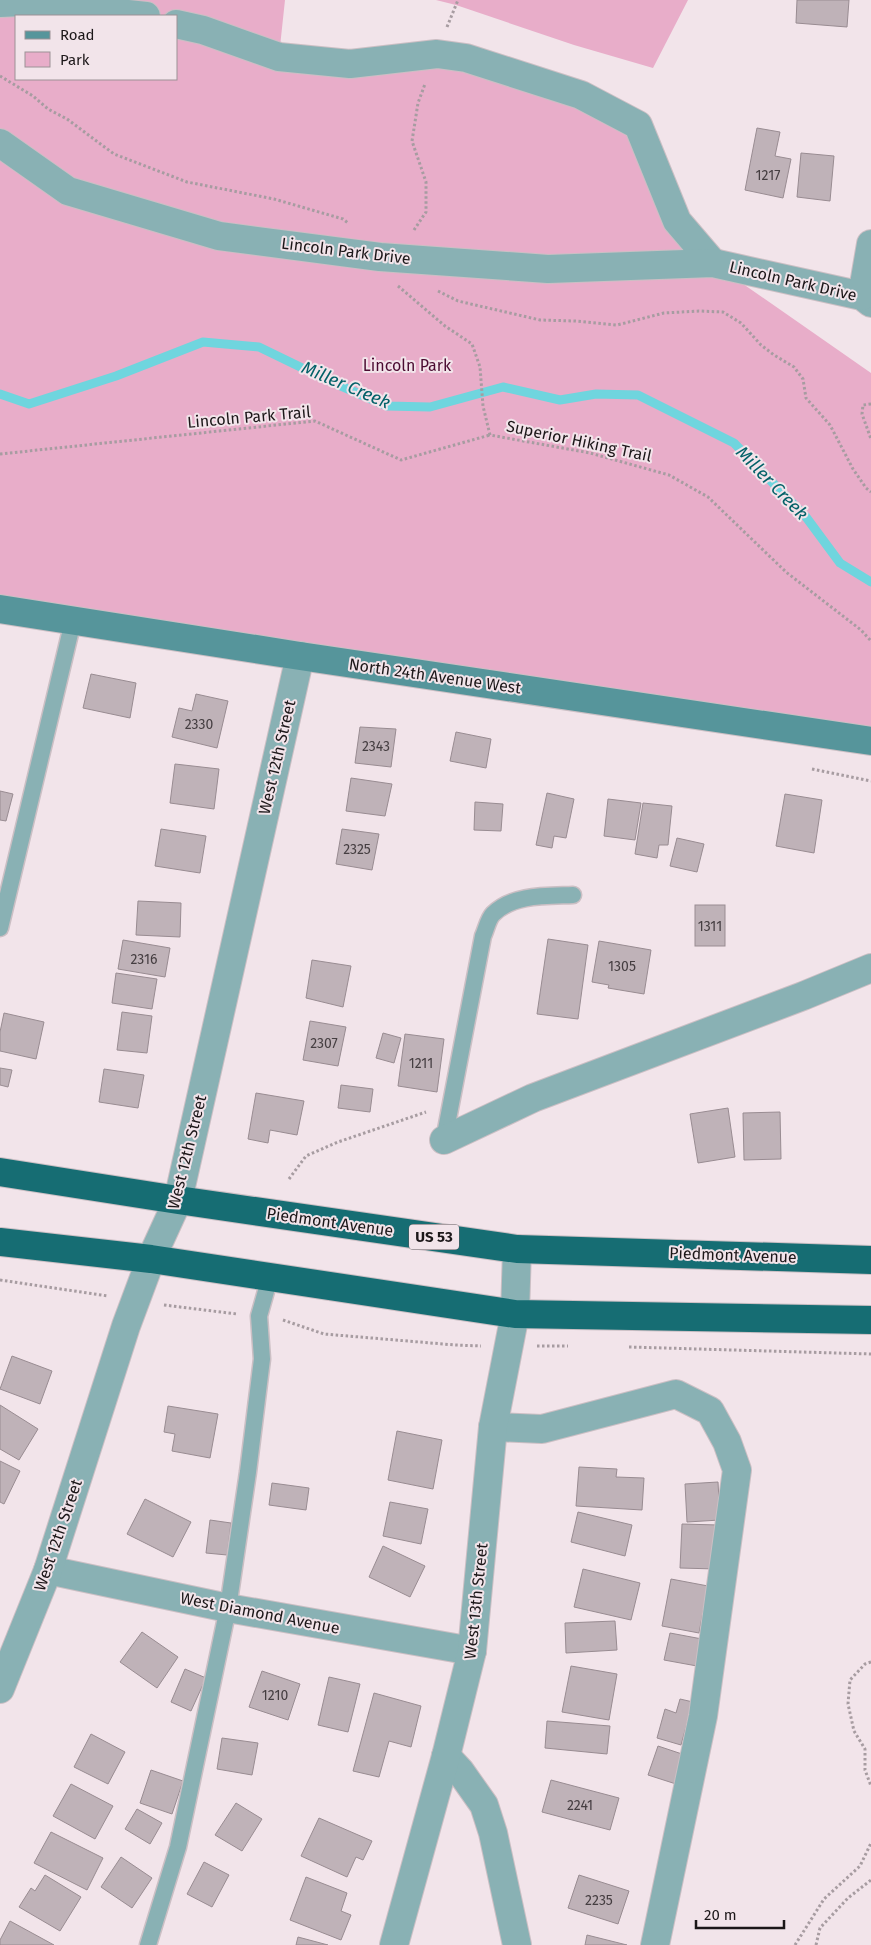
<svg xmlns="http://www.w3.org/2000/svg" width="871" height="1945" font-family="'Fira Sans',sans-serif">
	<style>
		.green { fill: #e8adc9; fill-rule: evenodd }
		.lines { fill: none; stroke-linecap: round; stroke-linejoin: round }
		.stream { stroke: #6fd5de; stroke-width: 9 }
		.building { fill: #bfb2b8; stroke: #998c92 }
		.lane-casing { stroke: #cbbfc4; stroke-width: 19 }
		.street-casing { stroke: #cbbfc4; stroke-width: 30 }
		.secondary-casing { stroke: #cbbfc4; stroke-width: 30 }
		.highway-casing { stroke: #cbbfc4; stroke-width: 30 }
		.path { stroke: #a79ca1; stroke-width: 3; stroke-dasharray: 2.5 2.5; stroke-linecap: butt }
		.lane { stroke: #89b1b4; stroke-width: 16 }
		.street { stroke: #89b1b4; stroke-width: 28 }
		.secondary { stroke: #56959b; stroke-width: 28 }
		.highway { stroke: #166d73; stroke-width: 28 }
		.labels { text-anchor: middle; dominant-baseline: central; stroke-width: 4; stroke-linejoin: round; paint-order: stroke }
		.number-label { font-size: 14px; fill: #453e41 }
		.shield { fill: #f2e4ea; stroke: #5c5458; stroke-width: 1 }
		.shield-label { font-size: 15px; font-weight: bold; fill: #1c1719 }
		.street-label { font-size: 16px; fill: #1c1719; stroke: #f2e4ea }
		.park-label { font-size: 16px; fill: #4a0b31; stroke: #f2e4ea }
		.water-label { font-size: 18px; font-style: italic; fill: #036168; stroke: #f2e4ea }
	</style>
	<rect width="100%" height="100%" fill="#f2e4ea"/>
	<g class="green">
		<path d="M0,0H285L279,56L437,54L638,125L713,263L871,373V741L0,609ZM16,16H176V79H16Z"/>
		<polygon points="436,0 688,0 653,68 574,45 456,5"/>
	</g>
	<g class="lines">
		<polyline class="stream" points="0,394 29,404 116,376 203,342 259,347 325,379 387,406 430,407 503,387 560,400 596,394 638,395 734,443 806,517 840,563 871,582"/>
	</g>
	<g class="building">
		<polygon points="797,0 849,0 847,27 796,23"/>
		<polygon points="757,128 780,132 775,156 791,159 783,198 745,190"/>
		<polygon points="801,153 834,156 830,201 797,197"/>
		<polygon points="91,674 136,683 130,718 83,708"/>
		<polygon points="196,694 228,701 217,748 172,737 179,708 192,711"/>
		<polygon points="360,727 396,729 391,767 355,763"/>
		<polygon points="456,732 491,739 486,768 450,761"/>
		<polygon points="175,764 219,769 214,809 170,803"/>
		<polygon points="351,778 392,784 385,816 346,811"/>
		<polygon points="0,791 13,794 6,821 0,820"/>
		<polygon points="547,793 574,799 566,838 554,836 552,848 536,845"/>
		<polygon points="785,794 822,800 814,853 776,846"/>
		<polygon points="608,799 641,803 635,840 604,836"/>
		<polygon points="475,802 503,804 501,831 474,830"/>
		<polygon points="643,803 672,806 668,845 659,845 657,858 635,854"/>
		<polygon points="161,829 206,836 200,873 155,866"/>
		<polygon points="342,829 379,834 372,870 336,864"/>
		<polygon points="677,838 704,844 697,872 670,866"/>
		<polygon points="138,901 181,903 180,937 136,935"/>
		<rect x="695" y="905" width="30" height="41"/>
		<polygon points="548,939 588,945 578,1019 537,1014"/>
		<polygon points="123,940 170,948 165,977 118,969"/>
		<polygon points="599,941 651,950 644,994 608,988 609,985 592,982"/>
		<polygon points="312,960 351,966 343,1007 306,998"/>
		<polygon points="116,973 157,979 152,1009 112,1003"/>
		<polygon points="122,1012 152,1016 147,1053 117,1050"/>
		<polygon points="4,1013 44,1022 36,1059 0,1051 0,1032"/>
		<polygon points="310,1021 346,1027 338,1066 303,1060"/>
		<polygon points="383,1033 401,1038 394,1063 376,1058"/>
		<polygon points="405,1034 444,1039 437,1092 398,1086"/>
		<polygon points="0,1068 12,1070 8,1087 0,1085"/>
		<polygon points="104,1069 144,1075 138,1108 99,1102"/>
		<polygon points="341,1085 373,1089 370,1112 338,1108"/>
		<polygon points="256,1093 304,1101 297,1135 270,1130 268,1143 248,1139"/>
		<polygon points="728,1108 735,1157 698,1163 690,1114"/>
		<polygon points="780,1112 781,1159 744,1160 743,1113"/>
		<polygon points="12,1356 52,1371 40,1404 0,1389"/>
		<polygon points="0,1405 38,1429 19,1460 0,1449"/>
		<polygon points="168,1406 218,1414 210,1458 172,1451 175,1434 164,1432"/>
		<polygon points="397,1431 442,1440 433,1489 388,1480"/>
		<polygon points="0,1461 20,1471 4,1504 0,1502"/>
		<polygon points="579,1467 617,1469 616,1477 644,1478 642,1510 576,1506"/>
		<polygon points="718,1482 720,1520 687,1522 685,1484"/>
		<polygon points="272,1483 309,1488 306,1510 269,1505"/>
		<polygon points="145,1499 191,1522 173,1557 127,1534"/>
		<polygon points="390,1502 428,1509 421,1544 383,1536"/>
		<polygon points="578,1512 632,1525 625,1556 571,1542"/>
		<polygon points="210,1520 231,1523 227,1555 206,1553"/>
		<polygon points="682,1524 718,1525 716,1569 680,1568"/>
		<polygon points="383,1546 425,1566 410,1597 369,1577"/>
		<polygon points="583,1569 640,1583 631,1620 574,1607"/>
		<polygon points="671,1579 708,1586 699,1633 662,1626"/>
		<polygon points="615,1621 617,1650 566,1653 565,1623"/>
		<polygon points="142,1632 178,1657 157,1688 120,1662"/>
		<polygon points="670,1633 702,1639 697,1666 664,1660"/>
		<polygon points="571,1666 617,1674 609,1720 562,1712"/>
		<polygon points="185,1669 206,1678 191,1711 171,1702"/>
		<polygon points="262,1671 300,1684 288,1720 249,1707"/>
		<polygon points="329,1677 360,1684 348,1732 318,1725"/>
		<polygon points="374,1693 421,1706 411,1747 389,1741 379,1777 353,1771"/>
		<polygon points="680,1699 693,1702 681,1745 657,1738 665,1709 676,1713"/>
		<polygon points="547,1721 610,1726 607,1754 545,1748"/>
		<polygon points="91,1734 125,1752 108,1784 74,1767"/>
		<polygon points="222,1738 258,1743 252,1775 217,1769"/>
		<polygon points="658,1746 685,1755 676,1784 648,1775"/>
		<polygon points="151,1770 183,1781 172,1814 140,1803"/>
		<polygon points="551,1780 619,1798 610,1830 542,1812"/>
		<polygon points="71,1784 113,1806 95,1839 53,1816"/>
		<polygon points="236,1803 262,1819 242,1851 215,1835"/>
		<polygon points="137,1809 162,1823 150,1844 125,1829"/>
		<polygon points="319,1818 372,1841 363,1860 356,1857 347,1877 301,1856"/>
		<polygon points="51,1832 103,1858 87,1890 34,1863"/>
		<polygon points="121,1857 152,1878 132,1908 101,1887"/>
		<polygon points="204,1862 229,1875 212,1907 187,1894"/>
		<polygon points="45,1875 81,1897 60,1931 19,1907 31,1888 35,1891"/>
		<polygon points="579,1875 629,1891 618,1924 568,1908"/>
		<polygon points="306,1877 347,1893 341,1911 351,1915 341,1940 290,1920"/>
		<polygon points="10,1921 54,1945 0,1945 0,1940"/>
		<polygon points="587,1935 627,1945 585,1945"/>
		<polygon points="298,1937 328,1945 296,1945"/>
	</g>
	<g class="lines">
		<defs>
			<g id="lane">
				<polyline points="0,928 73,621"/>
				<path d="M444,1140L483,936C486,930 488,919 493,914C513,894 547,896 573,895"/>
				<polyline points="148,1945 178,1847 228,1608 248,1472 262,1359 259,1316 270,1277"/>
			</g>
			<g id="street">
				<polyline points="0,3 22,2 146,16"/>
				<polyline points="176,24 203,30 279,57 350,64 437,54 466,58 581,95 638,125 677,221 713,263"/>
				<polyline points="0,143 68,191 219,236 380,257 548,269 713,263 862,296 871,303"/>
				<polyline points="862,296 871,244"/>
				<polyline points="444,1140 533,1098 803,996 871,968"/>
				<polyline points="493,1427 542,1429 676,1394 710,1411 727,1442 737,1470 703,1716 655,1945"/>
				<polyline points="48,1570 228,1608 472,1651"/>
				<polyline points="0,1689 48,1570 126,1326 151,1259 178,1200 300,656"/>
				<polyline points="446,1756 460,1771 484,1805 493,1833 517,1945"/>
				<polyline points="394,1945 446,1756 472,1651 493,1427 515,1314 517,1249"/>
			</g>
			<polyline id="secondary" points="0,609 300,656 871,741"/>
			<g id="highway">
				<polyline points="0,1172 178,1200 517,1249 871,1260"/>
				<polyline points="0,1242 151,1259 515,1314 871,1320"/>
			</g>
		</defs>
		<use href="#lane" class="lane-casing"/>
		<use href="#street" class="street-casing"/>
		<use href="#secondary" class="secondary-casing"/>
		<use href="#highway" class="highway-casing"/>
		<g class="path">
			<polyline points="447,27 458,0"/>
			<polyline points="0,76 33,96 48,109 67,119 114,154 187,182 274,199 343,219 348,223"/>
			<polyline points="414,230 426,212 426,182 412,141 418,103 425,84"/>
			<polyline points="398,286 445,326 472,344 480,367 483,406 490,435 590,453 669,475 708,497 786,572 861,630 871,641"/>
			<polyline points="438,291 458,301 540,320 575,321 617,325 664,313 699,311 723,312 741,323 761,345 774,355 794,367 803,379 806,398 830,425 853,469 866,488 871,492"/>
			<polyline points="871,404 863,405 862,414 871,439"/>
			<polyline points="0,454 315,421 401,460 490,435"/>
			<polyline points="812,769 871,781"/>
			<polyline points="289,1179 306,1156 338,1142 426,1112"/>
			<polyline points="0,1280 108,1296"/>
			<polyline points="164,1305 237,1314"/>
			<polyline points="283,1320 324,1334 455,1345 481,1346"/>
			<polyline points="537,1346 568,1346"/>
			<polyline points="629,1347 871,1354"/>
			<polyline points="871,1662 865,1664 850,1680 848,1704 854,1731 865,1749 865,1770 871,1786"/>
			<polyline points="795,1945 824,1899 860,1866 871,1843"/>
			<polyline points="816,1945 820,1928 848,1898 871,1880"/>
		</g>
		<use href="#lane" class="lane"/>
		<use href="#street" class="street"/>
		<use href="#secondary" class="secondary"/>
		<use href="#highway" class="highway"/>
	</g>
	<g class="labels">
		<g class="number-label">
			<text x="768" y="175">1217</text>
			<text x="199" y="724">2330</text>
			<text x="376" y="746">2343</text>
			<text x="357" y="849">2325</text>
			<text x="710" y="926">1311</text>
			<text x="144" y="959">2316</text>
			<text x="622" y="966">1305</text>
			<text x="324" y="1043">2307</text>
			<text x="421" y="1063">1211</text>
			<text x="275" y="1695">1210</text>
			<text x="580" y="1805">2241</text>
			<text x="599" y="1900">2235</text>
		</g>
		<rect class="shield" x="409" y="1224.5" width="50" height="25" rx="4"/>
		<g class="shield-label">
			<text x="434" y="1237">US 53</text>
		</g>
		<g class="street-label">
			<text transform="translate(346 251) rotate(7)">Lincoln Park Drive</text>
			<text transform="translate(793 281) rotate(13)">Lincoln Park Drive</text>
			<text transform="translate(249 417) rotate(-5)">Lincoln Park Trail</text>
			<text transform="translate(579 441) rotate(12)">Superior Hiking Trail</text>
			<text transform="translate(435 676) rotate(8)">North 24th Avenue West</text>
			<text transform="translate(277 757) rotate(-77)">West 12th Street</text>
			<text transform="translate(187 1152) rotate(-76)">West 12th Street</text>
			<text transform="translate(330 1222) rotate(8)">Piedmont Avenue</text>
			<text transform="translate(733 1255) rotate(2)">Piedmont Avenue</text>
			<text transform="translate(58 1535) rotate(-71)">West 12th Street</text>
			<text transform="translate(476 1601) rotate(-84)">West 13th Street</text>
			<text transform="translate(260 1613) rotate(11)">West Diamond Avenue</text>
		</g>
		<g class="park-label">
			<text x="407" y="365">Lincoln Park</text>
		</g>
		<g class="water-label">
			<text transform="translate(346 385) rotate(23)">Miller Creek</text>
			<text transform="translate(772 483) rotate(46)">Miller Creek</text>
		</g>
	</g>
	<rect x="15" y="15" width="162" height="65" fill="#f2e4ea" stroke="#9c9296"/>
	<rect x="25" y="31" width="25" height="8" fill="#56959b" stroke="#9c9296"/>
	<text x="60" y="40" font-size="15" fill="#1c1719">Road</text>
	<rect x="25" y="52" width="25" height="15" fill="#e8adc9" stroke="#9c9296"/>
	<text x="60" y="65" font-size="15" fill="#1c1719">Park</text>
	<path d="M696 1920v8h88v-8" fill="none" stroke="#1c1719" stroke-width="2.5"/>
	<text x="704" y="1920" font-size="15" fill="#1c1719" stroke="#f2e4ea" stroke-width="4" paint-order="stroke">20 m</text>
</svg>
